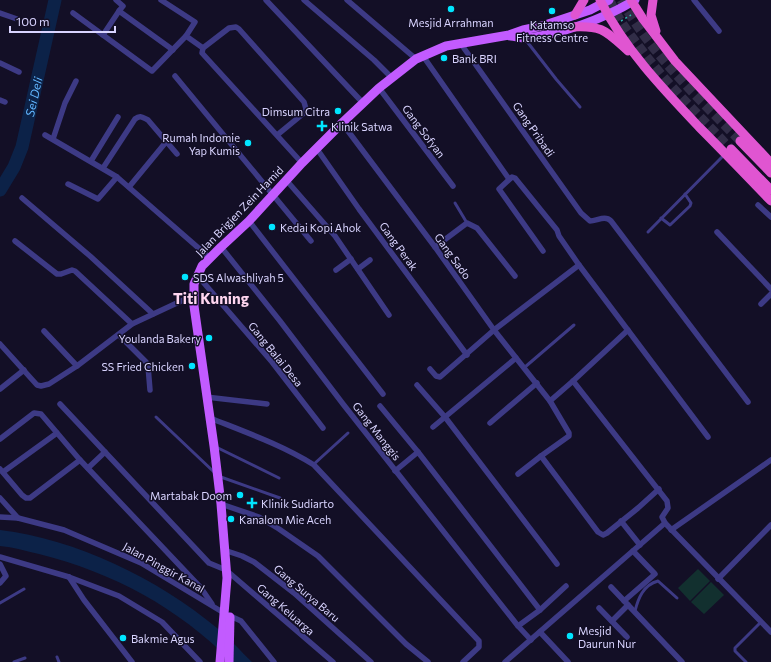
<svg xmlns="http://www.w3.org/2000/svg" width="771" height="662" font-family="Commissioner,sans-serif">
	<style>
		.green { fill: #12302f }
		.water { fill: #0c2248 }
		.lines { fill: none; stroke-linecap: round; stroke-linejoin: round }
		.river { stroke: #0c2248; stroke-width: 13 }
		.trunk-tunnel { stroke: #312d47; stroke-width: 9; stroke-dasharray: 9 4.5; stroke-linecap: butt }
		.path { stroke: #2fb8b0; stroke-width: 1.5; stroke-dasharray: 2 3; stroke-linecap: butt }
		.service { stroke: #3d3a85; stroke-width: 3 }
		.minor { stroke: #3d3a85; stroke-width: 5.5 }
		.primary { stroke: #c25bff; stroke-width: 9 }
		.trunk { stroke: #e055d1; stroke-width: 9 }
		.poi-dot { fill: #00e5ff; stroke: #130f26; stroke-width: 1.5 }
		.labels { text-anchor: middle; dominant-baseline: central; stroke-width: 3; stroke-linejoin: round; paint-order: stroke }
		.poi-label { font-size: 11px; fill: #d9d4ff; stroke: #130f26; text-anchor: start }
		.street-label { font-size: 11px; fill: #d9d4ff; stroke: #130f26 }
		.water-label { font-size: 12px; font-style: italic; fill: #62b6ff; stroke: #130f26 }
		.district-label { font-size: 15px; font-weight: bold; fill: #ffd6f0; stroke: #130f26 }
	</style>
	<rect width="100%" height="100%" fill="#130f26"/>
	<g class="green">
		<polygon points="698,569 710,581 690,601 678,588"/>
		<polygon points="711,582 724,595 704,614 691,602"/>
	</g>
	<path class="water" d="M0,530C76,539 158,579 217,628C230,638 240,651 252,662H232C177,607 114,573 39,554C26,551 13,547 0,546Z"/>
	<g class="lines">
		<path class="river" id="s1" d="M0,190L14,167L22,147L55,0"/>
		<g class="trunk-tunnel">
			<path d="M610,0C616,15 626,29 636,42C664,81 698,114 731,149"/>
			<path d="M621,0C651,54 697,97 740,141"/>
		</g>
		<polyline class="path" points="621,21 631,15"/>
		<g class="service">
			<polyline points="525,39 556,79 580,107"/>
			<polyline points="455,203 467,223"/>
			<polyline points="661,218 670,225 690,206 691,203 685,194"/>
			<polyline points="648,232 724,155"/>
			<polyline points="525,367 574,325"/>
			<polyline points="156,417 214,472"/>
			<polyline points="216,447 279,478"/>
			<polyline points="314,464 348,433"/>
			<polyline points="218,476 280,498"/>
			<polyline points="0,603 24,589"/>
			<path d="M635,611C638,599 643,585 658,581L677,598"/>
			<polyline points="57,657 59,662"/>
			<polyline points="14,662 25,658"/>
			<polyline points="746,662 735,651 735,648 761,622"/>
		</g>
		<g class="minor">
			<polyline points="116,0 123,6 119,11"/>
			<polyline points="161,0 195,22 186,36 203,48"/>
			<polyline points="266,0 363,103"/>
			<polyline points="304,0 374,60 392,78"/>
			<polyline points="347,0 416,59"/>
			<polyline points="694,0 719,31"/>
			<polyline points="0,13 17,19"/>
			<polyline points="73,13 152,71 186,36"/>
			<polyline points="103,35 119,11 173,50"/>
			<path d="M461,44L581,213L590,221C597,221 605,215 611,221L748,402"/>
			<polyline points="423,56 509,179"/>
			<polyline points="0,63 19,72"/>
			<polyline points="175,76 311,241"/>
			<polyline points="379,88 453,186"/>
			<polyline points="0,100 5,102"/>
			<polyline points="342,123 435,247 494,330 550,401 569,433 569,436 541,456 598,532 603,535 607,533 638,508 659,489"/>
			<polyline points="45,135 117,177 210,258"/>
			<polyline points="277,135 305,112 306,109 304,102 239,29 236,27 229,28 203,48 202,53 302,163"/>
			<polyline points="53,139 65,103 76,81"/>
			<polyline points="317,149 359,209 467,355"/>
			<polyline points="91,161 118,117"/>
			<path d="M103,168L135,119C140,115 142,117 148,120L177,154"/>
			<polyline points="287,181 335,236 389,315"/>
			<polyline points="68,184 98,199 117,177"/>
			<polyline points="129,187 166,142"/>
			<polyline points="22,198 90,256 153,314"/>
			<polyline points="758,205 771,217"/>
			<polyline points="249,221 383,394"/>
			<polyline points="717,232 771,289"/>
			<polyline points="15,241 57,274 61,274 72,270 75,271 132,324"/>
			<polyline points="221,247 280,321 343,404 518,626 531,640"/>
			<polyline points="435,247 467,223 477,228 515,276"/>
			<polyline points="543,251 499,189 512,177 515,178 557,230 559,236 579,265 708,437"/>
			<polyline points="358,269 370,260"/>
			<polyline points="336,270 351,259"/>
			<polyline points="197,275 272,362 323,428"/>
			<polyline points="761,304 771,294"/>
			<polyline points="44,331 77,366"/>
			<polyline points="119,335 146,362 148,366 150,390"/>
			<polyline points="0,344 37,385 41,386 49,384 77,366 132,324 194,295"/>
			<polyline points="430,369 436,376 440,377 494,330 579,265"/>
			<polyline points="573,381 667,501 668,508 662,517 665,523 771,632"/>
			<polyline points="417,385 445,417 557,564"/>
			<polyline points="0,389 24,370"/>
			<polyline points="206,397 267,404"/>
			<polyline points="550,401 573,381 628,330"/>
			<polyline points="60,404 209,563 226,570 333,662"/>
			<polyline points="380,406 418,452 540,610"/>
			<path d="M210,418C245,432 282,445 314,465L479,641V647L463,662"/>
			<polyline points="490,423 537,383"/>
			<polyline points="433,427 516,358"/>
			<polyline points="0,439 34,413 41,414 80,460 201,588 212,604"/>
			<polyline points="88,468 105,452"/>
			<polyline points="0,469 22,495 26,498 30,498 80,460"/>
			<polyline points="395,471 418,452"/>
			<polyline points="3,472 57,433"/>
			<polyline points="518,474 541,456"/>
			<polyline points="0,498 18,518"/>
			<polyline points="221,504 259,517 279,529 318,556 406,644 428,662"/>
			<polyline points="0,517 18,518 64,530 141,563 224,613 241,621 274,662"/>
			<polyline points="621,521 640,545"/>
			<polyline points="671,530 771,460"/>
			<polyline points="224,550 242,556 254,562 294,593 371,662"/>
			<polyline points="0,557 69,577 119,596 162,622 200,662"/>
			<polyline points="0,564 6,576 0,583"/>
			<polyline points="69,577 84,600 132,662"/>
			<polyline points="718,579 771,525"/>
			<polyline points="611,587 682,662"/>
			<polyline points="624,601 655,574 633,551"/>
			<polyline points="599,608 627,637"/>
			<polyline points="612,621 628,605"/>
			<polyline points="518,626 540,610 566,586"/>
			<polyline points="540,632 568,662"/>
			<polyline points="505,662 665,523"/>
		</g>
		<g class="primary">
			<path d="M510,36C515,36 520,38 525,38C560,35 606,18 635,0"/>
			<polyline points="220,662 227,578 221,504 214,446 194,306 194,284 202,266 221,247 249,221 302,163 342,123 379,88 416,59 446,46 509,35 523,30 542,26 590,10 609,0"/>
			<polyline points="229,662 230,617"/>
		</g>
		<g class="trunk">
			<path d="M600,0C624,48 662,88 699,127C723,151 747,176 771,201"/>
			<polyline points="631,0 643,19 675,61 771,163"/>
			<polyline points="653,0 651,15 656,31"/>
			<polyline points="575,15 584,0"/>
			<path d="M571,27C603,25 606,31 628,51"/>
			<polyline points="740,141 771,173"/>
			<polyline points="731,149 771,190"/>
		</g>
	</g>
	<g class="poi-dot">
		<circle cx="451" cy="9" r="4"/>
		<circle cx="552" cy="11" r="4"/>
		<circle cx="444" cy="58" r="4"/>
		<circle cx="338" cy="111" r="4"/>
		<path d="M320 120h4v4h4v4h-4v4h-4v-4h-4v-4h4z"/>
		<circle cx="248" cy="143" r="4"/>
		<circle cx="272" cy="227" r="4"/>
		<circle cx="185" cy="277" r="4"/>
		<circle cx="209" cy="338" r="4"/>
		<circle cx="192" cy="366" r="4"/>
		<circle cx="240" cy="495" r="4"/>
		<path d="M250 497h4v4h4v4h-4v4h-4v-4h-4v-4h4z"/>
		<circle cx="231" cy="519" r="4"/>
		<circle cx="570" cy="636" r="4"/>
		<circle cx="123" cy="638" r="4"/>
	</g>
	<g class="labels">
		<g class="poi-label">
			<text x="451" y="22" text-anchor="middle">Mesjid Arrahman</text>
			<text x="552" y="24" text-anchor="middle">Katamso<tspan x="552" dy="13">Fitness Centre</tspan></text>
			<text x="452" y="58">Bank BRI</text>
			<text x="330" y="111" text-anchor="end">Dimsum Citra</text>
			<text x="331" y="126">Klinik Satwa</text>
			<text x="240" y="137" text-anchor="end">Rumah Indomie<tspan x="240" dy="13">Yap Kumis</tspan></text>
			<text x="280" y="227">Kedai Kopi Ahok</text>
			<text x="193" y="277">SDS Alwashliyah 5</text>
			<text x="201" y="338" text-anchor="end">Youlanda Bakery</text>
			<text x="184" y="366" text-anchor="end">SS Fried Chicken</text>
			<text x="232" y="495" text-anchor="end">Martabak Doom</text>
			<text x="261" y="503">Klinik Sudiarto</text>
			<text x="239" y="519">Kanalom Mie Aceh</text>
			<text x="578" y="630">Mesjid<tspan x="578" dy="13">Daurun Nur</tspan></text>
			<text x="131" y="638">Bakmie Agus</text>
		</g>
		<g class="street-label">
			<text transform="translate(534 129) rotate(55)">Gang Pribadi</text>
			<text transform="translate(424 131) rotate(53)">Gang Sofyan</text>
			<text transform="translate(239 211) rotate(-46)">Jalan Brigjen Zein Hamid</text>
			<text transform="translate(399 246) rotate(54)">Gang Perak</text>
			<text transform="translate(453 256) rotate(54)">Gang Sado</text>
			<text transform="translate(276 354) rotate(51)">Gang Balai Desa</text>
			<text transform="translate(377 431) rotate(52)">Gang Manggis</text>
			<text transform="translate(164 567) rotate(29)">Jalan Pinggir Kanal</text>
			<text transform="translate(307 593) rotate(40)">Gang Surya Baru</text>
			<text transform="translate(286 609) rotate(41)">Gang Keluarga</text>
		</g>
		<g class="water-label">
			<text stroke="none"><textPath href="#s1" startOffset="100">Sei Deli</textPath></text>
		</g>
		<g class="district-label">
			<text x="211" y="298">Titi Kuning</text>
		</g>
	</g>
	<path d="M10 26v6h105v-6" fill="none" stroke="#d9d4ff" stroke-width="2"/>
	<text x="16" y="26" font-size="12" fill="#d9d4ff" stroke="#130f26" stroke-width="3" paint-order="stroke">100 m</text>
</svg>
